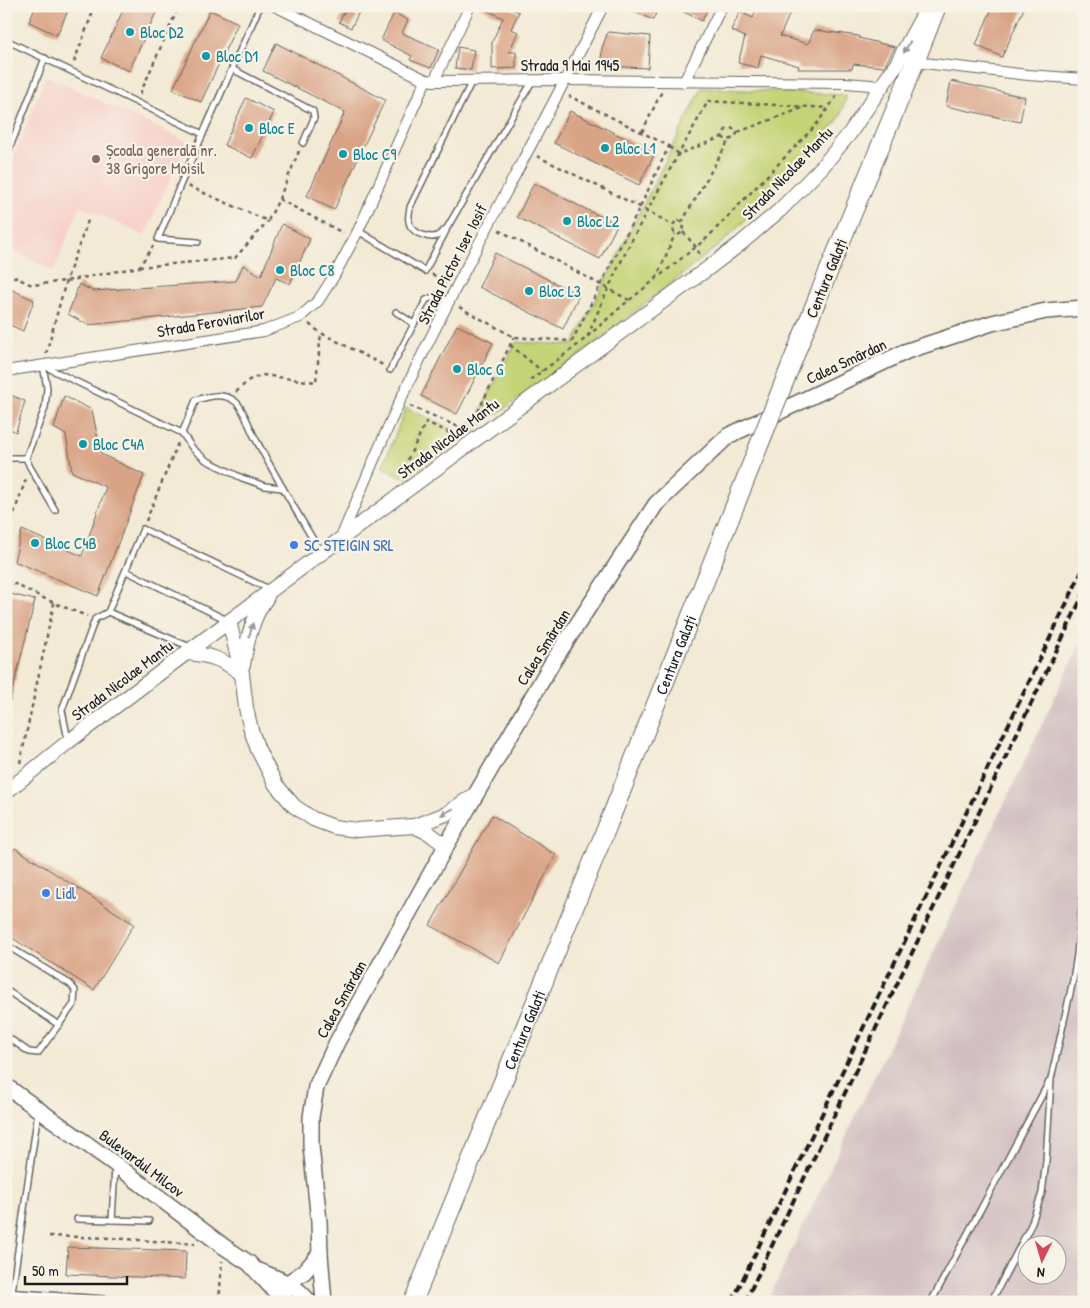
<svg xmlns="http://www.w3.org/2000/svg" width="1090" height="1308" font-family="'Patrick Hand',sans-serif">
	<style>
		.built { fill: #f7d1c9 }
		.industrial { fill: #d2bfc1; fill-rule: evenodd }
		.green { fill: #c4d375; stroke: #707848 }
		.building { fill: #d9a385 }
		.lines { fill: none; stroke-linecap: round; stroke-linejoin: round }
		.service-casing { stroke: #67645d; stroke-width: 8 }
		.minor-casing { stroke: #67645d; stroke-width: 12 }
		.tertiary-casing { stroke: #67645d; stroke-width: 16 }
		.secondary-casing { stroke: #67645d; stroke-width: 18 }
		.trunk-casing { stroke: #67645d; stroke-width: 20 }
		.path { stroke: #67645d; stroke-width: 2.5; stroke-dasharray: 4 4; stroke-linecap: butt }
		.service { stroke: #fff; stroke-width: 5 }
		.minor { stroke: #fff; stroke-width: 10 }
		.tertiary { stroke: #fff; stroke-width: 14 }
		.secondary { stroke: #fff; stroke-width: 15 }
		.trunk { stroke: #fff; stroke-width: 18 }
		.rail { stroke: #1c1c1c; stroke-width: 4; stroke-dasharray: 8 4; stroke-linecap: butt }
		.trunk-bridge-casing { stroke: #67645d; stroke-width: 20; stroke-linecap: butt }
		.trunk-bridge { stroke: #fff; stroke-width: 18 }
		.oneway { fill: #999 }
		.culture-dot { fill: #0f9aa8; stroke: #f7f3e8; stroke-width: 2 }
		.education-dot { fill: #8d6e63; stroke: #f7f3e8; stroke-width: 2 }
		.shop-dot { fill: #3f7fe0; stroke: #f7f3e8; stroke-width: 2 }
		.labels { text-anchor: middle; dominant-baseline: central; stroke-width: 4.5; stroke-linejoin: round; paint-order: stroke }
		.culture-label { font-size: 16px; fill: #0d838f; stroke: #f7f3e8; text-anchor: start }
		.street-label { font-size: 16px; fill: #1c1c1c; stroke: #f7f3e8 }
		.education-label { font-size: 16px; fill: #785e54; stroke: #f7f3e8; text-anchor: start }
		.shop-label { font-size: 16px; fill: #366cbe; stroke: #f7f3e8; text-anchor: start }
	</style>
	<rect width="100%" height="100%" fill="#f7f3e8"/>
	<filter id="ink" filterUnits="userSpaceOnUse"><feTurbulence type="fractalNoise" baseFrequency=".02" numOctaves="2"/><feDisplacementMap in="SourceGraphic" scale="10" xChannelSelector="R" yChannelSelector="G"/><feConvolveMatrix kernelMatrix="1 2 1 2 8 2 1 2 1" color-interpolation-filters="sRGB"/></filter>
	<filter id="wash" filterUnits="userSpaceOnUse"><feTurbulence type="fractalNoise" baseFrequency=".0096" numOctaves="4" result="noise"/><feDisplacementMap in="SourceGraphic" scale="20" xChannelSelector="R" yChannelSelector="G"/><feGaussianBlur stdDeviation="1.12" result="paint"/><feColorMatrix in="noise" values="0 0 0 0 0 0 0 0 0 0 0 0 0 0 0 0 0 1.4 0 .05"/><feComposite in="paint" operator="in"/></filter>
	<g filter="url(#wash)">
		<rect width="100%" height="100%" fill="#f3ead5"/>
		<polygon class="built" points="46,76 187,141 145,236 80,206 54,271 6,247 6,176"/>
		<path class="industrial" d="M1084,636V1302H767ZM1028,1246H1058V1276H1028Z"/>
		<polygon class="green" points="702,88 847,95 840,117 821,142 776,190 724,241 674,281 578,356 406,479 382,468 406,408 459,432 477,418 516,342 573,345"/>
		<g id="blocks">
			<g class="building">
				<polygon points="36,6 70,6 57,35 29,22"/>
				<polygon points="125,6 159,6 129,71 101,58"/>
				<polygon points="347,6 362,6 351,28 339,22"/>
				<polygon points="478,6 506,6 519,12 511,29 518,32 509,52 516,52 516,68 492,69 492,42 503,18"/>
				<polygon points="623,6 659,6 653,20"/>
				<polygon points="672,6 709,6 702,21"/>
				<polygon points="758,6 793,6 780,36 808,44 814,30 859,36 859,38 895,47 884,67 853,64 852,69 798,69 799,66 761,55 758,68 738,63 745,37 731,30 740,12 753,18"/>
				<polygon points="993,6 1025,6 1002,57 976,45"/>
				<polygon points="210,10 238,23 201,102 173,89"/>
				<polygon points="394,13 408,20 402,33 439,49 431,68 410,60 412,56 381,40"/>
				<polygon points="608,32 650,36 648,68 601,66 602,48"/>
				<polygon points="276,43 385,100 334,210 307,196 345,112 263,71"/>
				<polygon points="458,47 474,50 471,70 455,68"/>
				<polygon points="951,81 1025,97 1020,122 946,106"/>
				<polygon points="246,98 274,112 252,158 224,145"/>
				<polygon points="570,111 655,153 639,185 554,143"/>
				<polygon points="534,183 617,225 600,259 517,217"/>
				<polygon points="282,224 310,239 290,284 276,278 262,307 88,325 68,314 79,284 93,291 236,281 243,265 261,276"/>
				<polygon points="495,253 579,295 563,329 479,287"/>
				<polygon points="6,287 34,300 23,331 6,323"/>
				<polygon points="457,325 493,343 457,414 421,396"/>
				<polygon points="6,393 25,401 16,432 6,427"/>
				<polygon points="64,396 92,410 101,454 144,475 98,596 14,561 22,530 82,556 106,487 72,472 66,435 54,428"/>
				<polygon points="6,593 35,600 10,701 6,700"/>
				<polygon points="492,815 556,855 499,963 430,925"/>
				<polygon points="15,848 134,924 94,990 6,934 6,862"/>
				<polygon points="68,1247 186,1251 185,1279 66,1274"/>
			</g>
		</g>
	</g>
	<g filter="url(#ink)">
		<use href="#blocks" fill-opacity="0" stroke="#67645d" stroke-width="1"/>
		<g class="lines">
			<defs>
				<g id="service">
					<polyline points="10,42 203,134"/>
					<polyline points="232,69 313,111 314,118 303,143"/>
					<path d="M472,81L410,207C409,214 407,221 411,227C416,234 430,239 437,236C441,234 444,230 447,228L533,80"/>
					<polyline points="6,157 45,58"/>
					<polyline points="358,231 425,271 446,231"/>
					<polyline points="198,242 158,239 181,183 260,6"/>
					<polyline points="396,312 414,324 426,300 438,295 449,302"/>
					<polyline points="43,365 47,388 45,408 26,458 30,467 55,510"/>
					<polyline points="46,367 182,433 193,449 206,460 242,478 265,486 282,488"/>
					<polyline points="390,370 414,324"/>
					<path d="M182,433L196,400C210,396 224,392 236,402C242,406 250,428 254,436C275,476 298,514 321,553"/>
					<polyline points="6,458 26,458"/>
					<polyline points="126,571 229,621"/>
					<polyline points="108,612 190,647"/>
					<polyline points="68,740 62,710 95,619 108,612 143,529 269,589"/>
					<polyline points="6,945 70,984 75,990 74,1004 38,1053 29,1052 6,1036"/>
					<polyline points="6,990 59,1025"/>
					<polyline points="77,1219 149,1221"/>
					<polyline points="112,1220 115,1167"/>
					<polyline points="6,1292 146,1302"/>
					<polyline points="12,1292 38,1112"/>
					<polyline points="931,1302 1049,1082"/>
					<polyline points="991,1302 1031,1225 1042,1193 1046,1161 1051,1079 1073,980 1077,955 1084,880"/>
				</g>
				<g id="minor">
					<polyline points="275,6 426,80 434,81 566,80 846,83 883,86"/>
					<polyline points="915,62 1028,75 1084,79"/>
					<polyline points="434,81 470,6"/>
					<polyline points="684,82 722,6"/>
					<polyline points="6,371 264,331 300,317 318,301 334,276 358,231 426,80"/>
					<path d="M340,540C360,493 379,446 400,401C463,267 537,138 603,6"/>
				</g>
				<g id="tertiary">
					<polyline points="229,621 242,674 246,708 251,730 258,750 276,785 294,806 313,819 334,827 357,830 414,826 446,814 477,793"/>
					<path d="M186,653C211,655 222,659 242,674"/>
					<path d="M243,665C247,640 252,618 267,597"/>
					<polyline points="6,792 68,742 193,648 629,326 707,269 740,244 780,210 822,167 850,133 896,65 928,6"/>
					<polyline points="414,826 429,833 446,846"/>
				</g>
				<g id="secondary">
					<polyline points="6,1086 39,1110 115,1164 223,1246 249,1263 285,1302"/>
					<path d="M259,1271C278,1279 297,1285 309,1302"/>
					<polyline points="286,1291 288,1283 304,1272 320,1254"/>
					<polyline points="324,1302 320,1254 319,1221 311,1146 311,1117 316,1087 337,1042 446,846 552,663 656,504 728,436 907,351 992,323 1046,311 1084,308"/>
				</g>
				<g id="trunk">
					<polyline points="820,292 915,62 937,6"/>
					<path id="s1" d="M413,1302L609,822"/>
				</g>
			</defs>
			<use href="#service" class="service-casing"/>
			<use href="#minor" class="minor-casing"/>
			<use href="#tertiary" class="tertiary-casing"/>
			<use href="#secondary" class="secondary-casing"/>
			<use href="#trunk" class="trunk-casing"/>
			<g class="path">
				<polyline points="74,62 95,6"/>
				<polyline points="140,94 179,6"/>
				<polyline points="642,132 662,91"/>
				<path d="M722,137L727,140C732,140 735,137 738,132"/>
				<path d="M669,147L679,154L722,137C725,128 730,125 738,132L805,107"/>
				<polyline points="537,156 640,207 673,225"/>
				<polyline points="188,186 268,221 279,199 343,233"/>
				<polyline points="279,199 299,151"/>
				<path d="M682,222L677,220L673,225C673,230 673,233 678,235L683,232L684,224L682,222L729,140"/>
				<polyline points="499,230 629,300"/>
				<polyline points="683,232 696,247 701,257"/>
				<polyline points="139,267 235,258 268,221"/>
				<polyline points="6,273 32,285 66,281 139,267 153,246"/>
				<polyline points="432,274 446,283"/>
				<polyline points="656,279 675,234"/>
				<polyline points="459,307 514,337 572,341 640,207 669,146 569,96"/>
				<polyline points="309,324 321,333 383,365"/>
				<path d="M588,336C620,254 666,178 708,101L827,108"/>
				<polyline points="510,345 542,371"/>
				<polyline points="46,354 66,281 89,218"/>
				<polyline points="530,380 579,344 622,306 707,238 816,125 838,94"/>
				<polyline points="236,392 249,380 262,375 316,382 321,333"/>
				<polyline points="410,406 466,430"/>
				<polyline points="471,426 514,337"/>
				<polyline points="404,467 426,422 457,436"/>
				<polyline points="146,521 178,443"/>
				<polyline points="6,536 26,479"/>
				<polyline points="6,580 54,603 87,616"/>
				<polyline points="20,763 54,603"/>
				<polyline points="49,1236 111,1238 195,1244"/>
				<polyline points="219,1302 222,1261"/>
			</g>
			<use href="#service" class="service"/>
			<use href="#minor" class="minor"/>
			<use href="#tertiary" class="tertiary"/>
			<use href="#secondary" class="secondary"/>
			<use href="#trunk" class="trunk"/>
			<g class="rail">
				<polyline points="732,1302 1084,567"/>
				<polyline points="745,1302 1084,593"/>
			</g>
			<defs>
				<g id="trunk-bridge">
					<path id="s2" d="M609,822L820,292"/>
				</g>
			</defs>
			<use href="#trunk-bridge" class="trunk-bridge-casing"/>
			<use href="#trunk-bridge" class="trunk-bridge"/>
		</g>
		<defs><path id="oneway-solid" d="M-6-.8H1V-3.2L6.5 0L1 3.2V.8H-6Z" transform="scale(1.25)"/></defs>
		<g class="oneway">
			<use href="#oneway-solid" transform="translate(907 47) rotate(119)"/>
			<use href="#oneway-solid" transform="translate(251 630) rotate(-73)"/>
			<use href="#oneway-solid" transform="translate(447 812) rotate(152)"/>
		</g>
	</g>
	<g class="culture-dot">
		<circle cx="130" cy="32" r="5"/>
		<circle cx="206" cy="56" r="5"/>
		<circle cx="249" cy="128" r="5"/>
		<circle cx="605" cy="148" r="5"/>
		<circle cx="343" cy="154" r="5"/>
		<circle cx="567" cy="221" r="5"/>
		<circle cx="280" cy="270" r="5"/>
		<circle cx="529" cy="291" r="5"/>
		<circle cx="457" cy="369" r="5"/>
		<circle cx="83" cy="444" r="5"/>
		<circle cx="35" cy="543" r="5"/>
	</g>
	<circle class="education-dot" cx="96" cy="159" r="5"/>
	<g class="shop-dot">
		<circle cx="294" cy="545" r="5"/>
		<circle cx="46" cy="893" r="5"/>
	</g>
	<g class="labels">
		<g class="culture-label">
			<text x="140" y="32">Bloc D2</text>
			<text x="216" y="56">Bloc D1</text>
			<text x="259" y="128">Bloc E</text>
			<text x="615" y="148">Bloc L1</text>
			<text x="353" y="154">Bloc C9</text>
			<text x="577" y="221">Bloc L2</text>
			<text x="290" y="270">Bloc C8</text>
			<text x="539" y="291">Bloc L3</text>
			<text x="467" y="369">Bloc G</text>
			<text x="93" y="444">Bloc C4A</text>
			<text x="45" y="543">Bloc C4B</text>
		</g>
		<g class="street-label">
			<text x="570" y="65">Strada 9 Mai 1945</text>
			<text transform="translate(787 173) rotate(-46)">Strada Nicolae Mantu</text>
			<text transform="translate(452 264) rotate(-63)">Strada Pictor Iser Iosif</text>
			<text transform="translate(826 278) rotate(-68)">Centura Galați</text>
			<text transform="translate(211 322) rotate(-10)">Strada Feroviarilor</text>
			<text transform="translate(846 361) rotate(-25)">Calea Smârdan</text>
			<text transform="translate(448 438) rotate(-37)">Strada Nicolae Mantu</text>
			<text transform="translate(543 647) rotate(-58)">Calea Smârdan</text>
			<text stroke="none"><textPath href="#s2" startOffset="180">Centura Galați</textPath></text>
			<text transform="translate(122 680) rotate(-37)">Strada Nicolae Mantu</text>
			<text transform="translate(341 999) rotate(-61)">Calea Smârdan</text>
			<text stroke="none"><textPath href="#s1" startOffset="294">Centura Galați</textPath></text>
			<text transform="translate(142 1163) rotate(37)">Bulevardul Milcov</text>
		</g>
		<g class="education-label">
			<text x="106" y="150">Școala generală nr.<tspan x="106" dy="18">38 Grigore Moisil</tspan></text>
		</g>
		<g class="shop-label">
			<text x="304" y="545">SC STEIGIN SRL</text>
			<text x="56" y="893">Lidl</text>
		</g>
	</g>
	<rect width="1090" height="1308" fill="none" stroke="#f7f3e8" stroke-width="25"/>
	<g transform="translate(1042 1260) rotate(185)"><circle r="24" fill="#f7f3e8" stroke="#9f9d96"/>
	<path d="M0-4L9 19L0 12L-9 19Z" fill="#d1495b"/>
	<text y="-8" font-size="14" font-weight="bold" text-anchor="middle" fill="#1c1c1c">N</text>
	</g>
	<path d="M25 1276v8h102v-8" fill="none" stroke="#1c1c1c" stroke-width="2.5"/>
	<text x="32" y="1276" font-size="15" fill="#1c1c1c" stroke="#f7f3e8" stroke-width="4" paint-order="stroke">50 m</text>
</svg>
